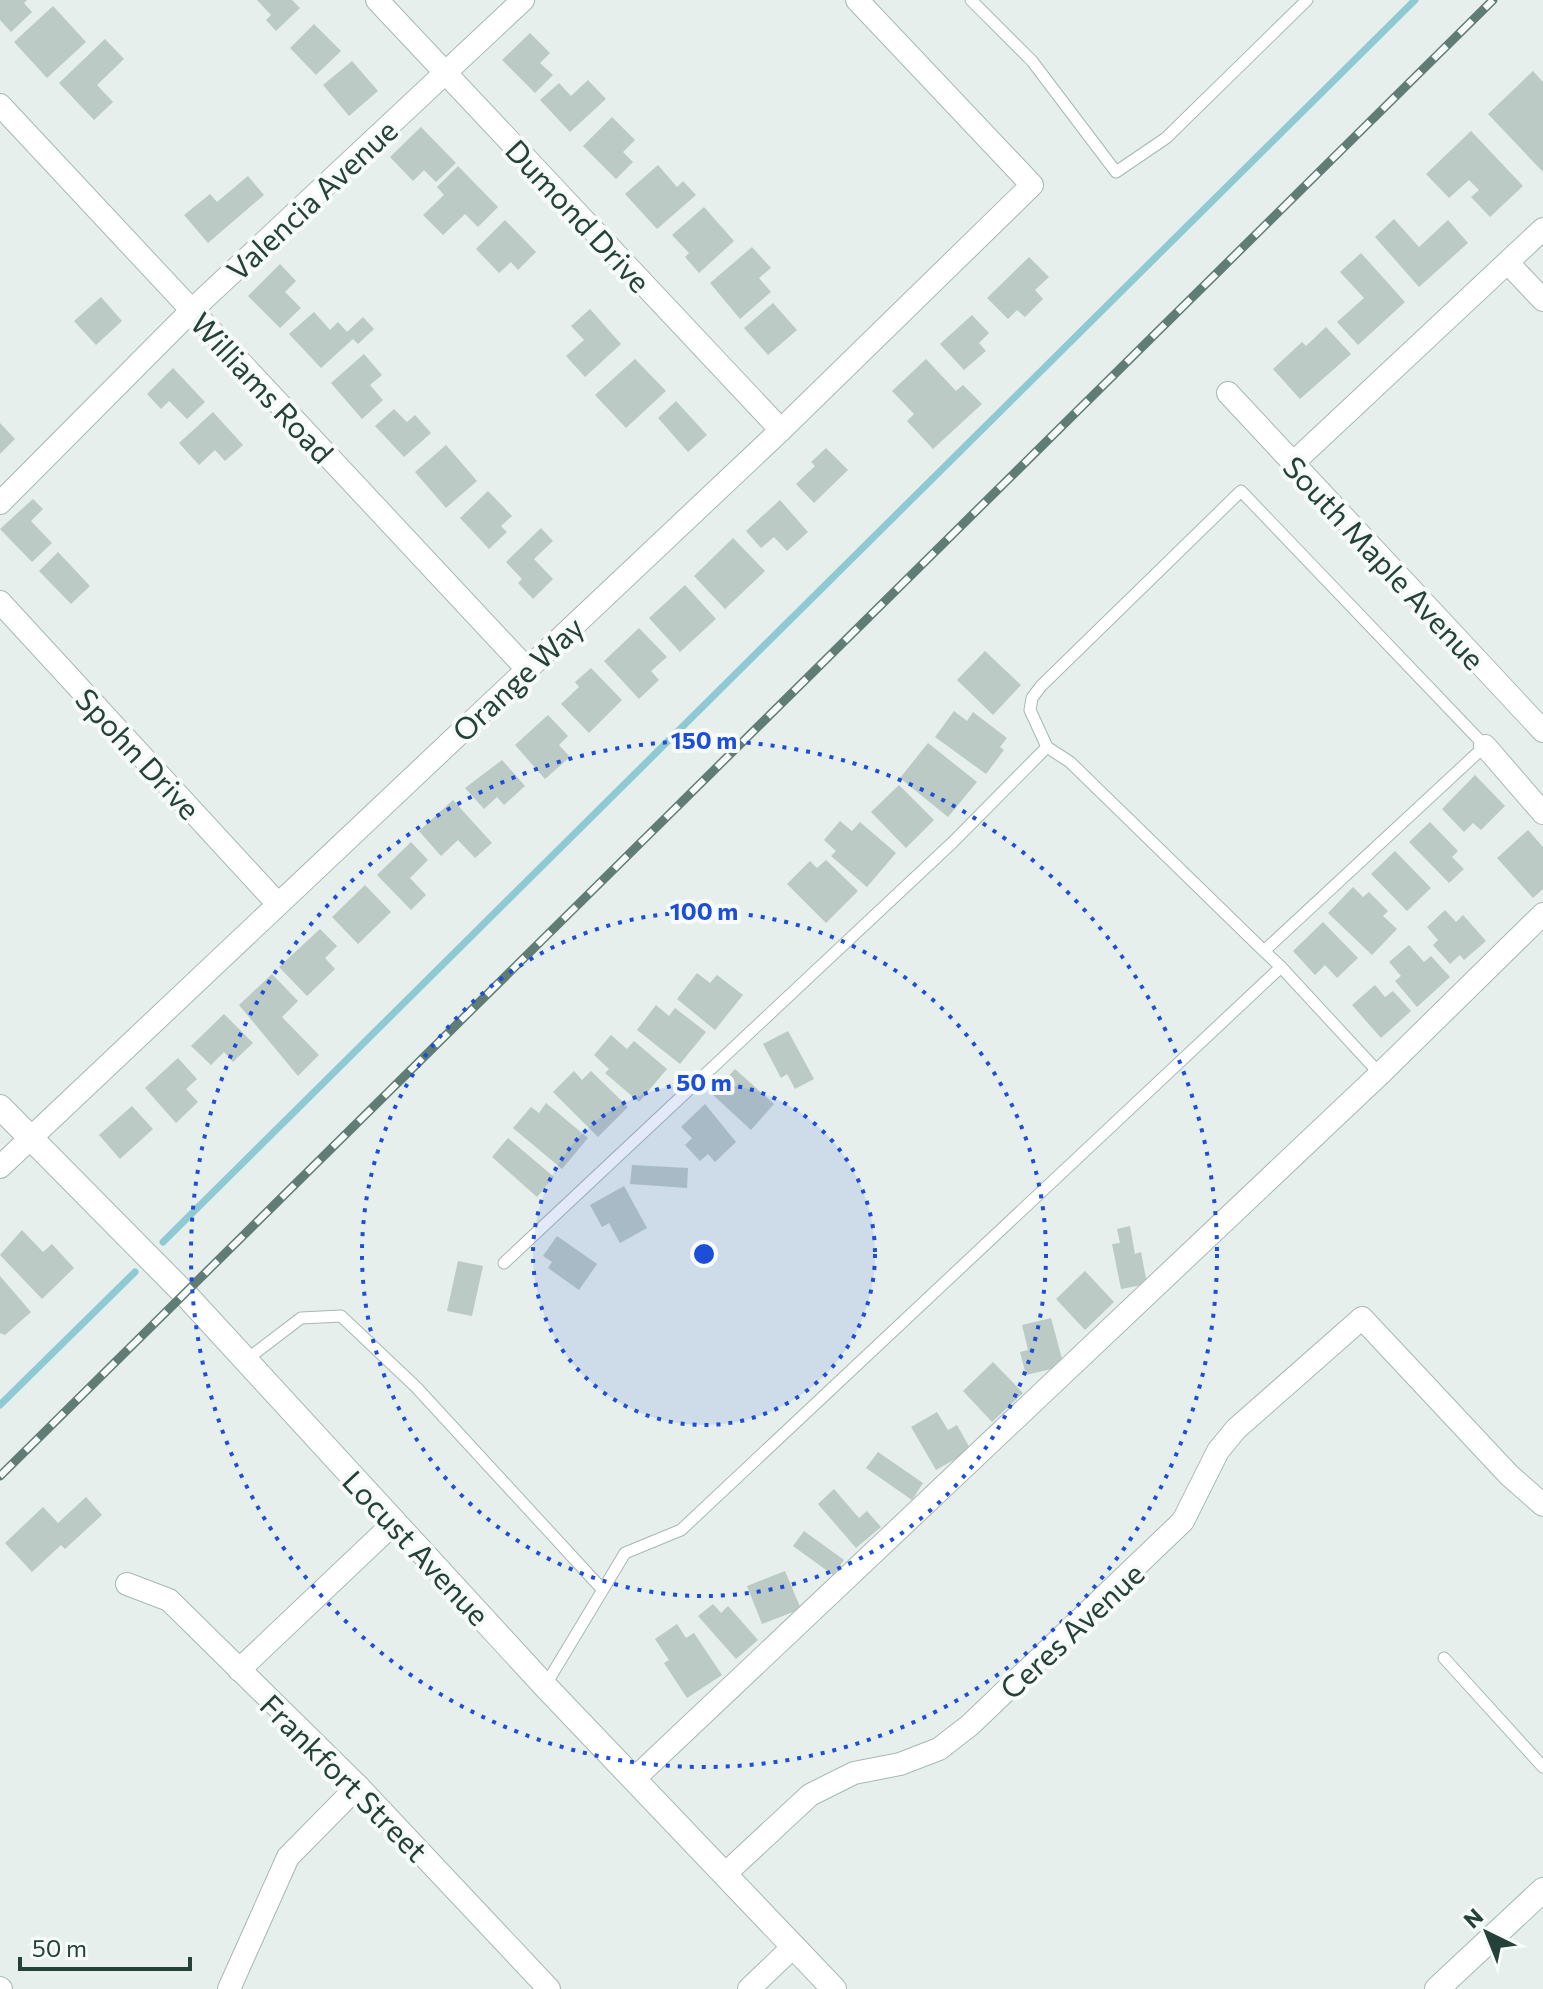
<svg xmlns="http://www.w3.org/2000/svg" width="1543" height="1989" font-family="Commissioner,sans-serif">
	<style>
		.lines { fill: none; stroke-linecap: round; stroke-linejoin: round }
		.stream { stroke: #8ec9d4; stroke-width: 7 }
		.building { fill: #bbcac4 }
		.service-casing { stroke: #a8b8b2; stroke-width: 13 }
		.minor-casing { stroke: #a8b8b2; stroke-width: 24 }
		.tertiary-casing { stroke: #a8b8b2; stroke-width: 26 }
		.secondary-casing { stroke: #a4bbb3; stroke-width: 26 }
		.service { stroke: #fff; stroke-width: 11 }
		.minor { stroke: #fff; stroke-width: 22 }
		.tertiary { stroke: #fff; stroke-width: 24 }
		.secondary { stroke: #fff; stroke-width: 24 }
		.rail-casing { stroke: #5f7d75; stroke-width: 9 }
		.rail { stroke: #f7fbf9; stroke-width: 6; stroke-dasharray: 18; stroke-linecap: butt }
		.ring { fill: none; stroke: #1d4ed8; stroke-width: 4; stroke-dasharray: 4 8 }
		.labels { text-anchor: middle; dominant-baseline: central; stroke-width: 8; stroke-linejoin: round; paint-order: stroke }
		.street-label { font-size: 30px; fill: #24423a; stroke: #f7fbf9 }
		.centre { fill: #1d4ed8; stroke: #f7fbf9; stroke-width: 4 }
		.ring-label { font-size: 24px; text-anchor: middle; font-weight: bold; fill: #1d4ed8; stroke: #f7fbf9; stroke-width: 8; stroke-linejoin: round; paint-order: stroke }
	</style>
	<rect width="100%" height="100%" fill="#e6efeb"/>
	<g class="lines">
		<g class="stream">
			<polyline points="163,1242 1415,0"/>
			<polyline points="0,1405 135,1272"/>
		</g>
	</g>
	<g class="building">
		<polygon points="0,0 27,0 24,3 32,12 11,32 0,20"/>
		<polygon points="257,0 292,0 300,8 276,31 266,20 271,15"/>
		<polygon points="53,6 86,42 47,78 14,42"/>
		<polygon points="314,24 341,51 316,75 290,48"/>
		<polygon points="530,33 550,53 540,63 553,75 535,93 502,60"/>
		<polygon points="105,39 124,59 97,85 113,102 94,120 59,83"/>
		<polygon points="352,61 378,91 349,116 323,85"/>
		<polygon points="1533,71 1543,82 1543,172 1488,114"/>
		<polygon points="588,80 606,99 570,132 540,100 559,83 571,96"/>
		<polygon points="612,117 635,140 623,152 633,162 616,179 583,146"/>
		<polygon points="421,127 456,163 436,182 424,170 413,181 390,157"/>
		<polygon points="1471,131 1523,186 1490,217 1471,197 1479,190 1469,180 1449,198 1426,174"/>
		<polygon points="658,165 677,187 683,181 696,195 657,229 625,194"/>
		<polygon points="458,166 498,207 478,227 465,214 443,235 423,215 444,195 437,187"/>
		<polygon points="248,176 264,195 208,243 184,215 210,194 217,202"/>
		<polygon points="704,207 734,241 699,273 685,257 689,253 672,235"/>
		<polygon points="1394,219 1419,247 1448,220 1468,243 1419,287 1375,237"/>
		<polygon points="505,220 536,252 518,270 511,262 499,273 476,249"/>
		<polygon points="752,247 771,268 759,278 771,292 740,319 710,283"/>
		<polygon points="1361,253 1405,302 1358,345 1337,322 1364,298 1340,272"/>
		<polygon points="1029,257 1049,277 1035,290 1043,299 1025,317 1017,310 1008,319 987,298"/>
		<polygon points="280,264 296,281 285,292 301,308 280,328 248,296"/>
		<polygon points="101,297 122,321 96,345 74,321"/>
		<polygon points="773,303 797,330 768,355 744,328"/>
		<polygon points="590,309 621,344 585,377 566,356 584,340 571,326"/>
		<polygon points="314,312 330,330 338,322 347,332 363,317 374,329 358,344 353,339 321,368 289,334"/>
		<polygon points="972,315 989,333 979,343 986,351 964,370 940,344"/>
		<polygon points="1326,327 1351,354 1300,399 1273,369 1302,342 1306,346"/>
		<polygon points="364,354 382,375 370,385 383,400 362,419 331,383"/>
		<polygon points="635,359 666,391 626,428 595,395"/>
		<polygon points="926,359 956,391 963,385 982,404 933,449 907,421 914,414 892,391"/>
		<polygon points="173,368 205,402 187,419 169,401 161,409 147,394"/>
		<polygon points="676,401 707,435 688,452 658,418"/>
		<polygon points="394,409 407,422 415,415 431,433 404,457 375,426"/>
		<polygon points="213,412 243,445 225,461 215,450 199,465 179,443"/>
		<polygon points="0,423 15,439 0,454"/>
		<polygon points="446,445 477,481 446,508 415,472"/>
		<polygon points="826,448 848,470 814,503 796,484 815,466 811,462"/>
		<polygon points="488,491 512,516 501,526 507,532 489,549 460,518"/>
		<polygon points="33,499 43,509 31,521 52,543 32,562 0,529"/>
		<polygon points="780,500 808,532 787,551 774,537 761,548 746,531"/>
		<polygon points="541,528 553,541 534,559 553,579 533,599 518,583 522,579 506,562"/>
		<polygon points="733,538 765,571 725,609 694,576"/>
		<polygon points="58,552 90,586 71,604 39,571"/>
		<polygon points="685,585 716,619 680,652 649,618"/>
		<polygon points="639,628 667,657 651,671 659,680 639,699 604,661"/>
		<polygon points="985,651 1021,685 993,715 957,680"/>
		<polygon points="591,668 622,700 589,733 561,704 579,687 575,682"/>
		<polygon points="954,711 967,721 973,712 1007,738 1000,747 1004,750 986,774 935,737"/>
		<polygon points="548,715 568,736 559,745 570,757 545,779 515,745"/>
		<polygon points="928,743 977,782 948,817 900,778"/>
		<polygon points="502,760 525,786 504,805 497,797 484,809 465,788"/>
		<polygon points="1475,775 1505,806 1481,830 1473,823 1464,832 1442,809"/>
		<polygon points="899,785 934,820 906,848 871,812"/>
		<polygon points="453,800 492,843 475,858 458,840 441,856 419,831"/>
		<polygon points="840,821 852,831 860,822 896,853 867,887 831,856 836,851 824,840"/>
		<polygon points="1430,822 1458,851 1452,857 1464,869 1449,883 1409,842"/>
		<polygon points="1528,830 1543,847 1543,889 1533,898 1497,858"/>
		<polygon points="411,842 428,860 410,878 426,895 411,910 377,875"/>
		<polygon points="1395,851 1431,888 1407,911 1371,874"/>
		<polygon points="826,860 858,891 826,923 787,884 810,861 817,868"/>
		<polygon points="365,885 391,912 358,944 332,917"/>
		<polygon points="1353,887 1363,897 1369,892 1388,911 1383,916 1397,929 1372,955 1328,913"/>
		<polygon points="1445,910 1456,922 1463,915 1486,941 1464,960 1460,955 1450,964 1433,945 1438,940 1427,927"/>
		<polygon points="1323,922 1358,958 1337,978 1325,965 1315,975 1293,951"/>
		<polygon points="320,929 337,946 325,958 335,969 307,996 279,967"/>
		<polygon points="1409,945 1424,962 1431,956 1450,977 1417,1007 1395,981 1401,976 1389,962"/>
		<polygon points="697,973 710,983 717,975 743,995 715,1030 677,999"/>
		<polygon points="272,974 298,1001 282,1017 319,1055 298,1076 239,1005"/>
		<polygon points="1375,985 1385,997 1393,991 1411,1011 1381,1038 1352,1005"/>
		<polygon points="656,1005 669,1016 675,1008 706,1032 680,1064 637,1030"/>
		<polygon points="224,1014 253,1043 233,1062 224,1052 211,1065 191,1046"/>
		<polygon points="788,1031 814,1079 795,1089 787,1074 781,1078 763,1044"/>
		<polygon points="611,1035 627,1049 634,1041 667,1069 639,1102 605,1073 609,1069 594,1055"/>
		<polygon points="178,1058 197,1079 186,1089 198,1102 176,1123 145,1088"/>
		<polygon points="735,1069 774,1104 751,1130 712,1094"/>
		<polygon points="574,1071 582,1080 591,1071 628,1107 598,1137 553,1092"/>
		<polygon points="546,1103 588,1138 562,1169 513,1128 531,1107 539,1113"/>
		<polygon points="705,1104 736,1142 715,1162 708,1154 700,1161 685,1145 692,1138 681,1127"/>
		<polygon points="132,1106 153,1129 120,1159 99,1135"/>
		<polygon points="508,1138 554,1177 537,1197 492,1157"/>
		<polygon points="632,1165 688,1168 687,1188 630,1184"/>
		<polygon points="624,1186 647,1228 620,1243 609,1223 602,1227 590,1205"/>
		<polygon points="1130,1226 1135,1254 1141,1252 1147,1284 1121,1289 1112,1244 1120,1243 1117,1229"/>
		<polygon points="22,1230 43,1252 52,1244 74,1268 42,1299 0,1255"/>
		<polygon points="557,1236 597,1264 579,1290 548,1268 552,1262 543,1256"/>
		<polygon points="458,1261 483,1266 472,1316 447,1311"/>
		<polygon points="1085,1271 1114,1302 1085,1330 1056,1299"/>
		<polygon points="0,1276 31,1312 5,1335 0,1333"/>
		<polygon points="1051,1318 1064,1366 1026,1375 1020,1352 1028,1350 1022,1325"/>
		<polygon points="993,1362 1023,1393 992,1422 963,1391"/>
		<polygon points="937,1412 948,1430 957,1425 971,1450 936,1470 911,1427"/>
		<polygon points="878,1452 923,1483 912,1500 866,1468"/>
		<polygon points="834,1489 859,1518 867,1511 881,1527 856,1548 818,1504"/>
		<polygon points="86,1497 102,1515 65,1549 61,1545 32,1572 5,1543 43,1507 58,1523"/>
		<polygon points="804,1531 844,1560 833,1575 793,1546"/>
		<polygon points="785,1571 801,1609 762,1624 747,1586"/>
		<polygon points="713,1604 721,1613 728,1606 758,1640 736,1659 698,1616"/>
		<polygon points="677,1624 686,1638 694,1633 722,1675 687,1698 664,1663 669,1660 655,1639"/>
	</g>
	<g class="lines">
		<defs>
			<g id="service">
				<polyline points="971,0 1032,61 1116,172 1166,138 1307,0"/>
				<polyline points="1264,951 1485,746 1241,491 1041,686 1032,698 1030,710 1047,747 1070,762 1264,951 1281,967 1380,1074"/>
				<polyline points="504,1263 953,842 1047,747"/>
				<polyline points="246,1360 301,1318 341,1316 416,1387 602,1589"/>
				<polyline points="1444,1658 1543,1767"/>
				<polyline points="545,1686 625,1553 681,1530 1281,967"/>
			</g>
			<g id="minor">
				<polyline points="377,0 781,430"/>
				<polyline points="0,105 527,669"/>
				<polyline points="1508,263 1543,300"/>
				<polyline points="1228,393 1543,731"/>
				<polyline points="1292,464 1543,229"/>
				<polyline points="0,503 192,310 523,0"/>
				<polyline points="0,602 277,903"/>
				<polyline points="1485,746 1543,813"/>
				<polyline points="0,1167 781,430 1032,185 857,0"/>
				<polyline points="127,1584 169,1600 358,1786 549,1989"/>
				<polyline points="239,1670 394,1523"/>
				<polyline points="634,1779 1380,1074 1543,914"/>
				<polyline points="725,1874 810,1795 854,1773 900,1764 939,1749 970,1725 1183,1521 1218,1451 1236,1429 1362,1318 1509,1475 1543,1505"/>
				<polyline points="0,1988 1,1989"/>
				<polyline points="229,1989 288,1857 358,1786"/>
				<polyline points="749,1989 794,1946"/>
			</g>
			<polyline id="tertiary" points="0,1107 185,1294 545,1686 834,1989"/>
			<polyline id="secondary" points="1437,1989 1543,1890"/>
		</defs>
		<use href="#service" class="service-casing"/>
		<use href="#minor" class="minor-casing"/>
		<use href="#tertiary" class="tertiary-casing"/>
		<use href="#secondary" class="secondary-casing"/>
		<use href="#service" class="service"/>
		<use href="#minor" class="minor"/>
		<use href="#tertiary" class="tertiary"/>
		<use href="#secondary" class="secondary"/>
		<defs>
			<polyline id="rail" points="0,1476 1493,0"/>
		</defs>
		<use href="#rail" class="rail-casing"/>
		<use href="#rail" class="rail"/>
	</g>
	<circle cx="704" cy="1254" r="171" fill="#1d4ed8" fill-opacity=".12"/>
	<g class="ring">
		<circle cx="704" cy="1254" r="171"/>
		<circle cx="704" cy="1254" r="342"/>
		<circle cx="704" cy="1254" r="513"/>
	</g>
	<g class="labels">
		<g class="street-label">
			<text transform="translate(311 199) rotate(-43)">Valencia Avenue</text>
			<text transform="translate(579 215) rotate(47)">Dumond Drive</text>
			<text transform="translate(263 387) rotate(47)">Williams Road</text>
			<text transform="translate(1385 562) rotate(47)">South Maple Avenue</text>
			<text transform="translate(517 678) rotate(-43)">Orange Way</text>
			<text transform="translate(139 753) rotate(47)">Spohn Drive</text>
			<text transform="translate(417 1547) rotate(47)">Locust Avenue</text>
			<text transform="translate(1071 1630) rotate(-43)">Ceres Avenue</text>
			<text transform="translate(345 1777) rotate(45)">Frankfort Street</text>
		</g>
	</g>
	<circle cx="704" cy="1254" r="12" class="centre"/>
	<g class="ring-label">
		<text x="704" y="749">150 m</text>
		<text x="704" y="920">100 m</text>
		<text x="704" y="1091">50 m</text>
	</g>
	<g transform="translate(1487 1933) rotate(317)" stroke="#f7fbf9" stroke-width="6" paint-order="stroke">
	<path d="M0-6L14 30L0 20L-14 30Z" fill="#24423a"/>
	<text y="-12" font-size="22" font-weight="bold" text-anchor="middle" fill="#24423a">N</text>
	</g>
	<path d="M20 1957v12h170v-12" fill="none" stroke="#24423a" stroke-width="4"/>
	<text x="32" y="1957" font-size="24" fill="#24423a" stroke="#f7fbf9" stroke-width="6" paint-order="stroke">50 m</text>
</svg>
